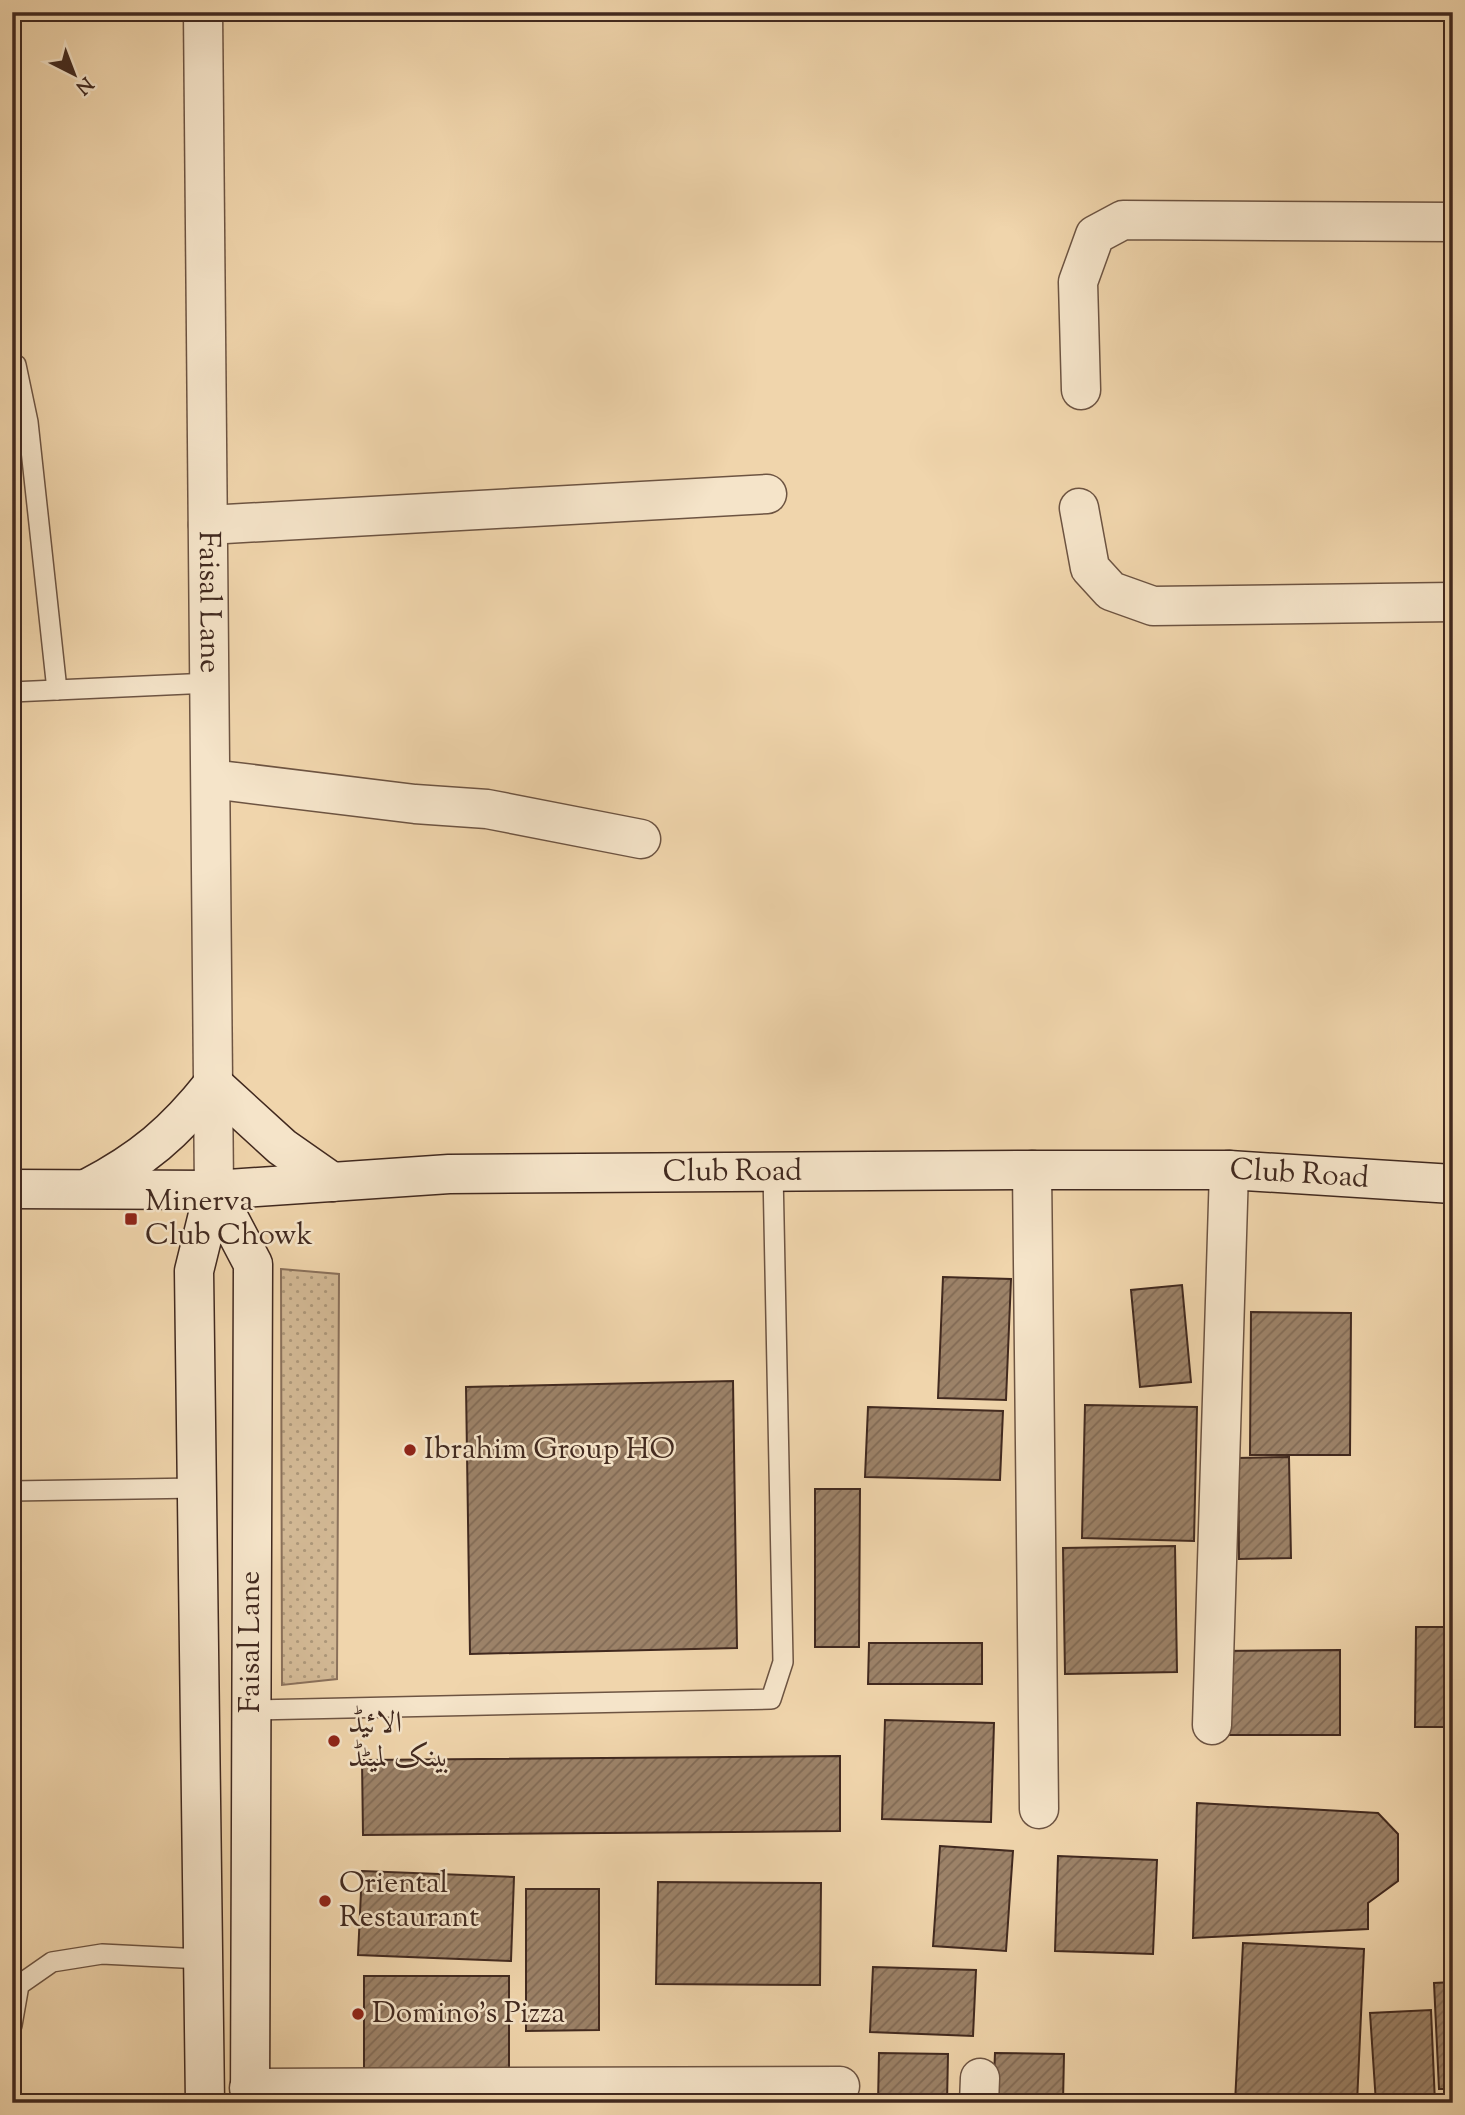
<svg xmlns="http://www.w3.org/2000/svg" width="1465" height="2115" font-family="'Sorts Mill Goudy',Amiri,serif">
	<style>
		.park { fill: url(#park-dots); stroke: #8a705a; stroke-width: 2 }
		.building { fill: url(#building-hatch); stroke: #41291f; stroke-width: 2 }
		.lines { fill: none; stroke-linecap: round; stroke-linejoin: round }
		.service-casing { stroke: #6d5442; stroke-width: 22 }
		.minor-casing { stroke: #6d5442; stroke-width: 41 }
		.secondary-casing { stroke: #41291f; stroke-width: 41 }
		.service { stroke: #f5e4c9; stroke-width: 19 }
		.minor { stroke: #f5e4c9; stroke-width: 38 }
		.secondary { stroke: #f5e4c9; stroke-width: 38 }
		.poi-dot { fill: #8f2418; stroke: #f5e4c9; stroke-width: 2.5 }
		.labels { text-anchor: middle; dominant-baseline: central; stroke-width: 5; stroke-linejoin: round; paint-order: stroke }
		.street-label { font-size: 30px; fill: #41291f; stroke: #f5e4c9 }
		.poi-label { font-size: 30px; fill: #41291f; stroke: #f5e4c9; text-anchor: start }
	</style>
	<defs>
		<pattern id="park-dots" width="8" height="8" patternUnits="userSpaceOnUse" patternTransform="scale(1.75)"><rect width="8" height="8" fill="#d2b894"/><path d="M2 2h.1M6 6h.1" fill="none" stroke="#ac9678" stroke-width="1.8" stroke-linecap="round"/></pattern>
		<pattern id="building-hatch" width="6" height="6" patternUnits="userSpaceOnUse" patternTransform="scale(1.75)"><rect width="6" height="6" fill="#9c8268"/><path d="M-1 1l2-2M0 6l6-6M5 7l2-2" fill="none" stroke="#816a55"/></pattern>
	</defs>
	<rect width="100%" height="100%" fill="#f0d5ac"/>
	<filter id="stains"><feTurbulence type="fractalNoise" baseFrequency=".00286" numOctaves="4"/><feColorMatrix values="0 0 0 0 .2 0 0 0 0 .09 0 0 0 0 .02 0 0 0 .5 -.17"/></filter>
	<radialGradient id="worn" r=".72"><stop offset=".6" stop-color="#630" stop-opacity="0"/><stop offset="1" stop-color="#630" stop-opacity=".3"/></radialGradient>
	<polygon class="park" points="281,1269 339,1274 337,1679 282,1685"/>
	<g class="building">
		<polygon points="943,1277 1011,1279 1006,1400 938,1398"/>
		<polygon points="1182,1285 1191,1382 1140,1387 1131,1290"/>
		<polygon points="1251,1312 1351,1313 1350,1455 1250,1455"/>
		<polygon points="733,1381 737,1648 470,1654 466,1387"/>
		<polygon points="1085,1405 1197,1407 1194,1541 1082,1538"/>
		<polygon points="868,1407 1003,1411 1000,1480 865,1477"/>
		<polygon points="1289,1457 1291,1558 1239,1559 1238,1458"/>
		<polygon points="815,1489 860,1489 859,1647 815,1647"/>
		<polygon points="1175,1546 1177,1672 1065,1674 1063,1548"/>
		<polygon points="1416,1627 1452,1627 1452,1727 1415,1727"/>
		<polygon points="869,1643 982,1643 982,1684 868,1684"/>
		<polygon points="1340,1650 1340,1735 1218,1735 1218,1651"/>
		<polygon points="885,1720 994,1723 991,1822 882,1819"/>
		<polygon points="840,1756 840,1831 363,1835 362,1760"/>
		<polygon points="1197,1803 1378,1813 1398,1834 1398,1881 1368,1903 1368,1929 1193,1938"/>
		<polygon points="940,1846 1013,1851 1006,1951 933,1946"/>
		<polygon points="1058,1856 1157,1860 1153,1954 1055,1951"/>
		<polygon points="362,1871 514,1877 511,1961 358,1955"/>
		<polygon points="658,1882 821,1883 820,1985 656,1984"/>
		<polygon points="526,1889 599,1889 599,2030 526,2031"/>
		<polygon points="1243,1943 1364,1949 1357,2103 1235,2103"/>
		<polygon points="873,1967 976,1970 973,2036 870,2032"/>
		<rect x="364" y="1976" width="145" height="97"/>
		<polygon points="1453,1982 1453,2089 1439,2089 1434,1983"/>
		<polygon points="1431,2010 1435,2103 1376,2103 1370,2013"/>
		<polygon points="879,2053 948,2054 947,2103 878,2103"/>
		<polygon points="995,2053 1064,2054 1063,2103 993,2103"/>
	</g>
	<g class="lines">
		<defs>
			<g id="service">
				<polyline points="12,364 16,365 28,422 57,690"/>
				<polyline points="12,692 210,683"/>
				<polyline points="12,1491 197,1488"/>
				<polyline points="251,1710 771,1699 783,1662 773,1172"/>
				<polyline points="12,2025 19,1985 52,1962 102,1954 202,1959"/>
			</g>
			<g id="minor">
				<path id="s1" d="M203,12L214,1190"/>
				<polyline points="1081,390 1078,282 1095,235 1123,220 1453,222"/>
				<polyline points="1079,508 1090,568 1111,591 1153,606 1453,602"/>
				<polyline points="208,525 767,494"/>
				<polyline points="211,779 415,804 487,809 641,839"/>
				<polyline points="1032,1170 1039,1809"/>
				<polyline points="1212,1725 1229,1170"/>
				<polyline points="249,2088 840,2086"/>
				<polyline points="979,2103 980,2078"/>
			</g>
			<g id="secondary">
				<path d="M88,1188C142,1160 175,1132 213,1084L282,1147L332,1182"/>
				<path id="s2" d="M12,1189L214,1190L449,1174L1032,1170H1229L1453,1184"/>
				<polyline points="214,1190 253,1264 250,2103"/>
				<polyline points="205,2103 194,1271 214,1190"/>
			</g>
		</defs>
		<use href="#service" class="service-casing"/>
		<use href="#minor" class="minor-casing"/>
		<use href="#secondary" class="secondary-casing"/>
		<use href="#service" class="service"/>
		<use href="#minor" class="minor"/>
		<use href="#secondary" class="secondary"/>
	</g>
	<g class="poi-dot">
		<rect x="124" y="1212" width="14" height="14" rx="3.5"/>
		<circle cx="410" cy="1450" r="7"/>
		<circle cx="334" cy="1741" r="7"/>
		<circle cx="325" cy="1901" r="7"/>
		<circle cx="358" cy="2014" r="7"/>
	</g>
	<g class="labels">
		<g class="street-label">
			<text stroke="none"><textPath href="#s1" startOffset="590">Faisal Lane</textPath></text>
			<text stroke="none"><textPath href="#s2" startOffset="721">Club Road</textPath></text>
			<text stroke="none"><textPath href="#s2" startOffset="1288">Club Road</textPath></text>
			<text transform="translate(251 1642) rotate(-90)">Faisal Lane</text>
		</g>
		<g class="poi-label">
			<text x="145" y="1202">Minerva<tspan x="145" dy="34">Club Chowk</tspan></text>
			<text x="424" y="1450">Ibrahim Group HO</text>
			<text x="348" y="1724">الائیڈ<tspan x="348" dy="34">بینک لمیٹڈ</tspan></text>
			<text x="339" y="1884">Oriental<tspan x="339" dy="34">Restaurant</tspan></text>
			<text x="372" y="2014">Domino's Pizza</text>
		</g>
	</g>
	<rect width="1465" height="2115" fill="none" stroke="#f0d5ac" stroke-width="42"/>
	<rect x="14" y="14" width="1437" height="2087" fill="none" stroke="#41291f" stroke-width="3.5"/>
	<rect x="21" y="21" width="1423" height="2073" fill="none" stroke="#41291f" stroke-width="2"/>
	<g transform="translate(74 74) rotate(138)" stroke="#f5e4c9" stroke-width="5" paint-order="stroke">
	<path d="M0-5L12 26L0 18L-12 26Z" fill="#41291f"/>
	<text y="-10" font-size="19" font-weight="bold" text-anchor="middle" fill="#41291f">N</text>
	</g>
	<rect width="100%" height="100%" filter="url(#stains)"/>
	<rect width="100%" height="100%" fill="url(#worn)"/>
</svg>
